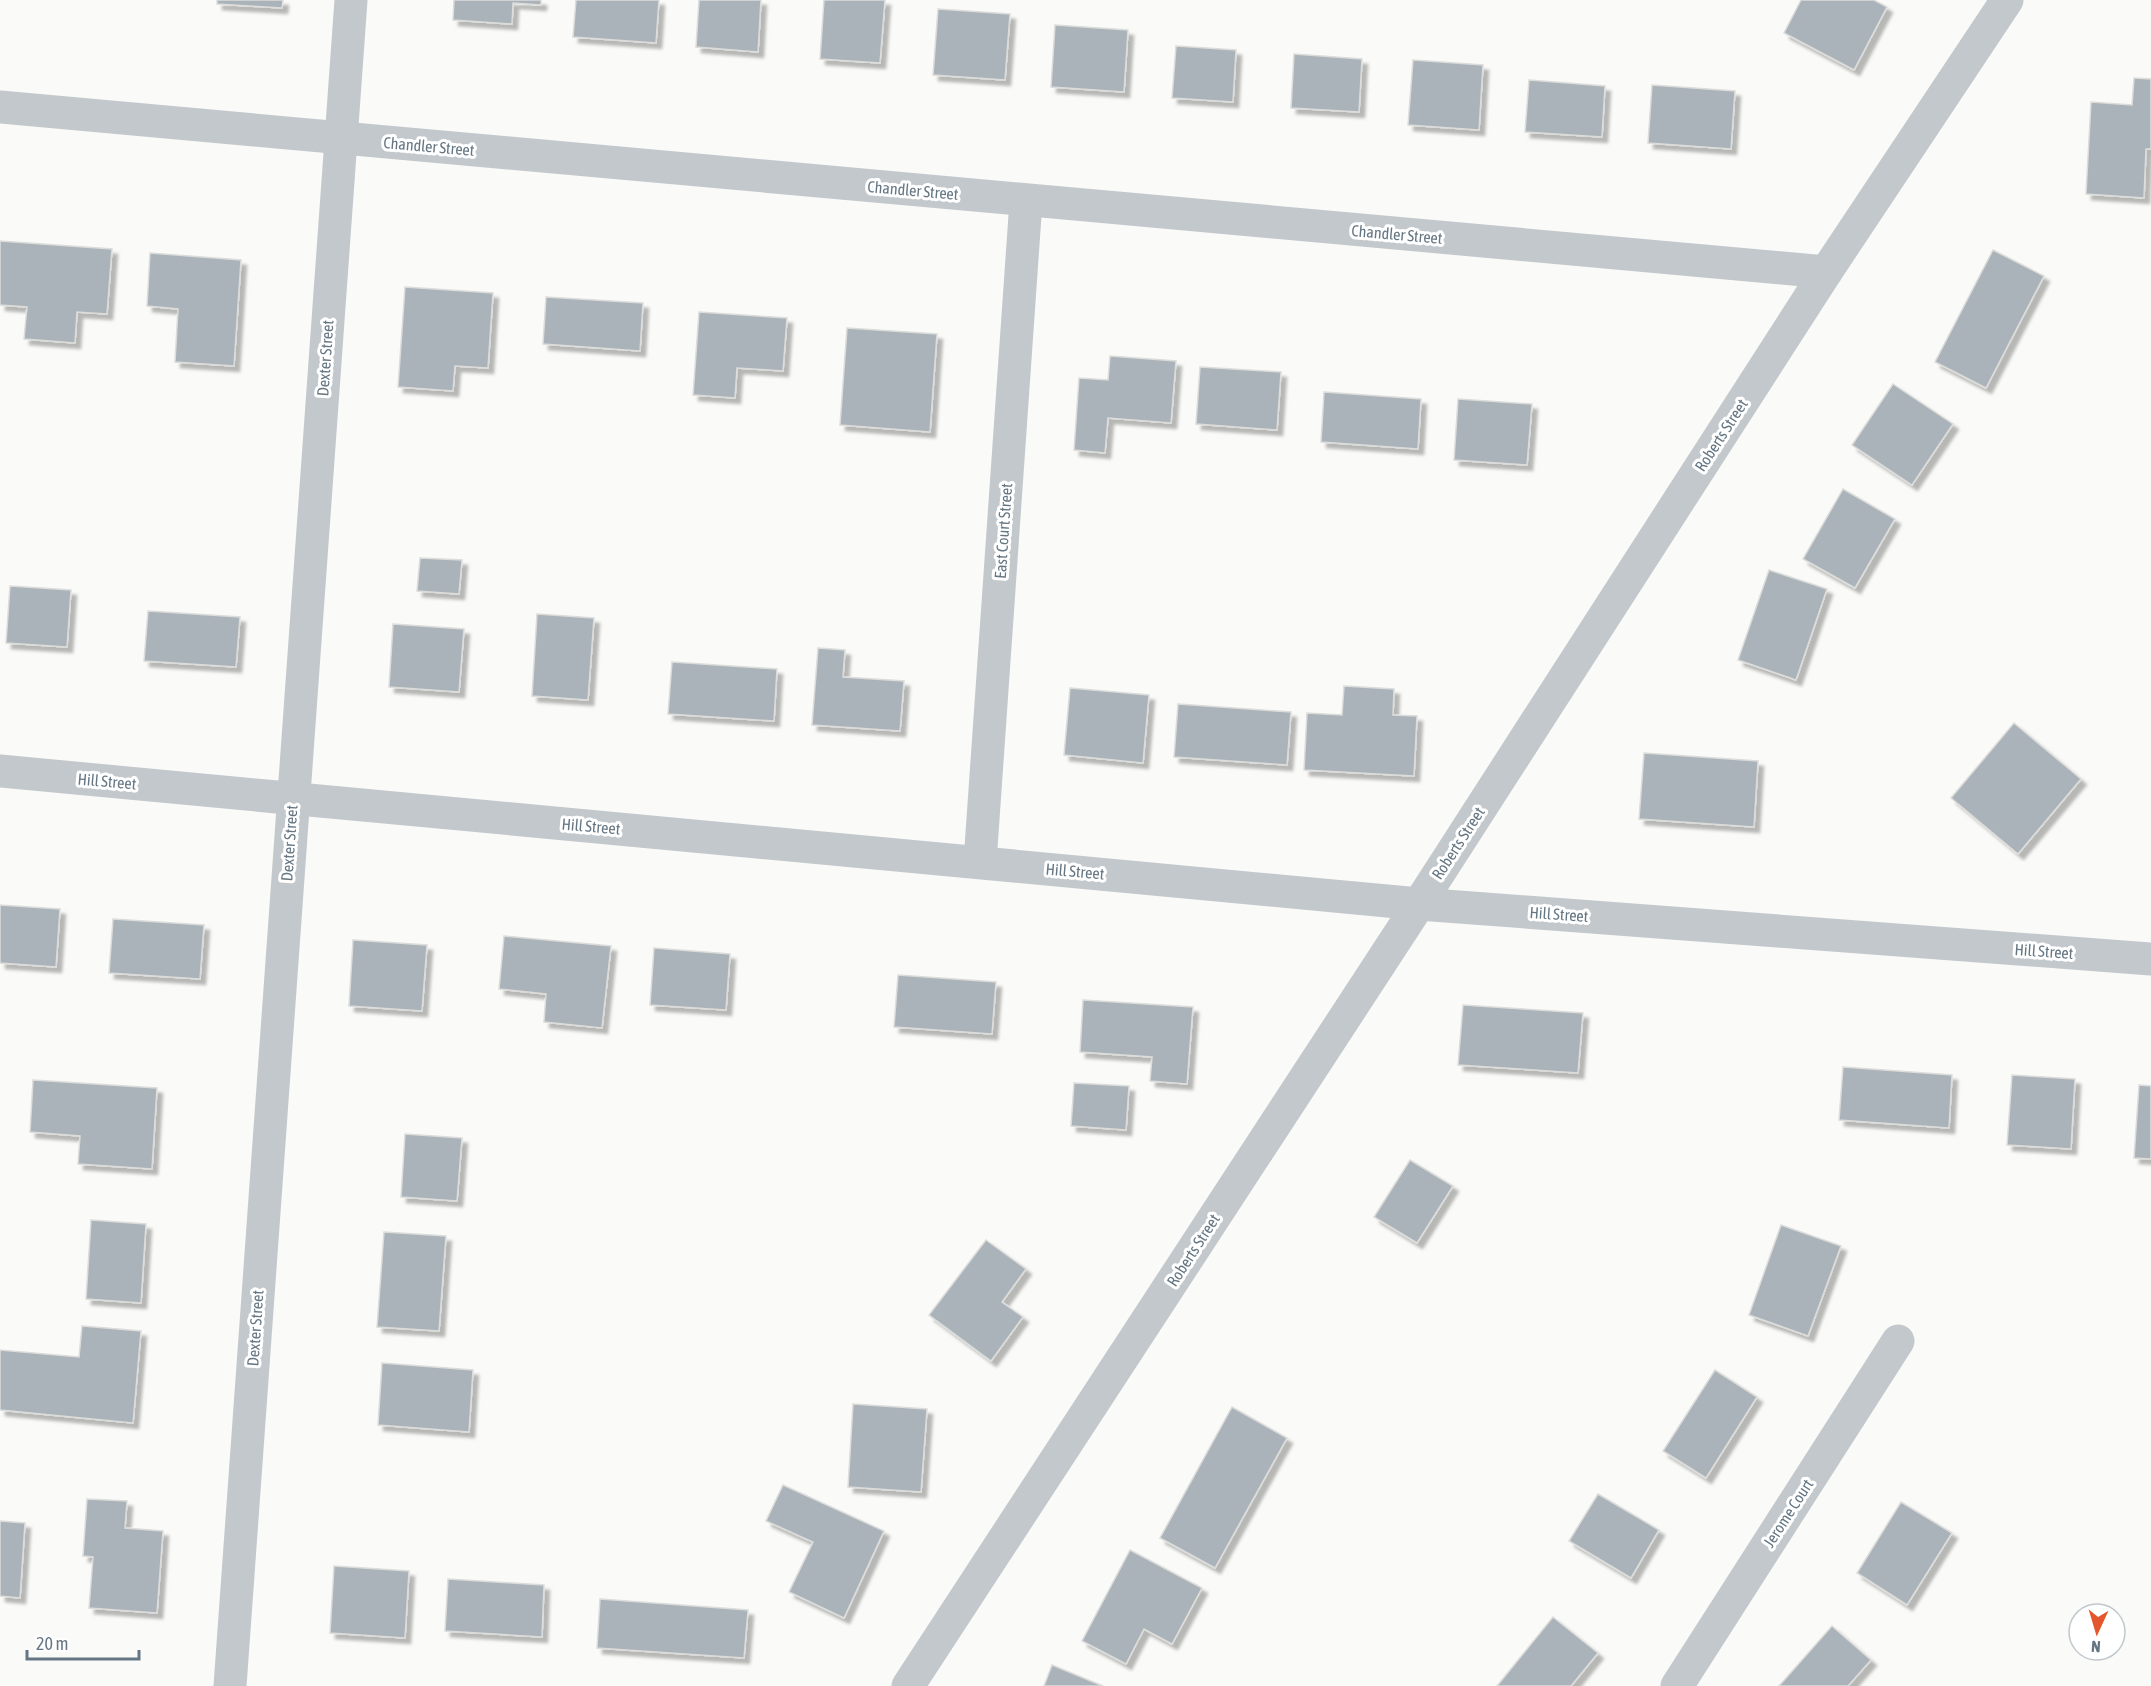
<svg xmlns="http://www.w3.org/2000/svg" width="2151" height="1686" font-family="'Asap Condensed',sans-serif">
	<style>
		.building { fill: #aab3b9; stroke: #dcdcda; stroke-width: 1.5; filter: url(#shadow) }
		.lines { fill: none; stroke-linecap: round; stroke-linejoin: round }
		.street { stroke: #c3c8cc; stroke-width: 33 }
		.labels { text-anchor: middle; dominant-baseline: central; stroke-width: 6; stroke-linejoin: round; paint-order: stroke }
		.street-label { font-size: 16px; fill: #657683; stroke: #fff }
	</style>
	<defs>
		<filter id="shadow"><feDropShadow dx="5.5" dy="5.5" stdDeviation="1.5" flood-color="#0004"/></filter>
	</defs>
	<rect width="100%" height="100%" fill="#fafaf8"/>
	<g class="building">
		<polygon points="217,0 283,0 282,8 217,4"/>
		<polygon points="454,0 541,0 541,5 513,3 512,24 453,20"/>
		<polygon points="576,0 659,0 656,43 573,37"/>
		<polygon points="699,0 761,0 758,52 696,47"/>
		<polygon points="824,0 885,0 880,63 820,59"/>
		<polygon points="1801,0 1874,0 1887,7 1854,70 1784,33"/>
		<polygon points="938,9 1010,14 1005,80 933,75"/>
		<polygon points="1055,25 1128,30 1124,92 1051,87"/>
		<polygon points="1176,46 1236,50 1233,102 1172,98"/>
		<polygon points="1294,54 1362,59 1359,112 1291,108"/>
		<polygon points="1413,60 1483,65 1479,130 1408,125"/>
		<polygon points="2134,78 2151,79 2151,149 2146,149 2144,198 2086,194 2091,102 2132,105"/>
		<polygon points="1529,80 1605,86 1602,137 1525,132"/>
		<polygon points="1652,85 1735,91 1731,149 1648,143"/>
		<polygon points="0,241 112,249 107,314 77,312 75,343 24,339 27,307 0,305"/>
		<polygon points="1993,250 2044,276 1986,388 1935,362"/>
		<polygon points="150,253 241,260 234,366 175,362 178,309 147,306"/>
		<polygon points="405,287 493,293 488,368 455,366 453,391 398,387"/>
		<polygon points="546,297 643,303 640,351 543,344"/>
		<polygon points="699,312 787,318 783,371 737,368 735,398 693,395"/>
		<polygon points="847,328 937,334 930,432 840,425"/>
		<polygon points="1110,356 1176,361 1171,423 1108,418 1105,453 1074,450 1079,378 1108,380"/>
		<polygon points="1200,367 1281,372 1277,430 1196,424"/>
		<polygon points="1893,384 1953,424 1912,485 1852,445"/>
		<polygon points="1324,392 1421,399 1418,449 1321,442"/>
		<polygon points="1458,399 1532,404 1527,465 1454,460"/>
		<polygon points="1843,489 1895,519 1855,588 1803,559"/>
		<polygon points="420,558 462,560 459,594 417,591"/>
		<polygon points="1769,570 1827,589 1796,680 1738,660"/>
		<polygon points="10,586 71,590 67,647 6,643"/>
		<polygon points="148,611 240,617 236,667 144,661"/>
		<polygon points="537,614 594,618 588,700 532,696"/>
		<polygon points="393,624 464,629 459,692 389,687"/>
		<polygon points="818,648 845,650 843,677 904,681 900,731 812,725"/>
		<polygon points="672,662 777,669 774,721 668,714"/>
		<polygon points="1344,686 1394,689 1393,715 1417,716 1414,776 1304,770 1307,713 1342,715"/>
		<polygon points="1070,688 1149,695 1143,763 1064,755"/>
		<polygon points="1178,704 1291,712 1287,765 1174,757"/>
		<polygon points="2014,723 2081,779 2018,854 1951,798"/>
		<polygon points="1644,753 1758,761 1754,827 1639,819"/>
		<polygon points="0,905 60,909 56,967 0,963"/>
		<polygon points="113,919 204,925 200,979 109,973"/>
		<polygon points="504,936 611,946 602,1028 544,1022 546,994 499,989"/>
		<polygon points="353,940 427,945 422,1011 349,1006"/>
		<polygon points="654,948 730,954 726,1010 650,1005"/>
		<polygon points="898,975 996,982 992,1034 894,1027"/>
		<polygon points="1083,1000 1193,1007 1187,1084 1150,1081 1152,1057 1080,1052"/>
		<polygon points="1463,1005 1583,1013 1578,1073 1458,1065"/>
		<polygon points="1843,1067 1952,1075 1949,1128 1839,1120"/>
		<polygon points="2012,1075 2075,1079 2071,1149 2007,1145"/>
		<polygon points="33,1080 157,1088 152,1169 78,1164 80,1136 30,1132"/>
		<polygon points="1074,1083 1129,1086 1126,1130 1071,1126"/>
		<polygon points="2139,1085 2151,1086 2151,1159 2134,1158"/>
		<polygon points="405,1134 462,1138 457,1201 401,1197"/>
		<polygon points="1410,1160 1453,1186 1417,1243 1374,1217"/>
		<polygon points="91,1220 146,1224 141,1303 86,1299"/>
		<polygon points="1781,1225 1841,1246 1808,1336 1749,1315"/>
		<polygon points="384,1232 446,1236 439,1331 377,1327"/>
		<polygon points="986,1240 1026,1269 1002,1302 1023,1317 991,1361 929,1315"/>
		<polygon points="82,1326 141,1331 133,1423 0,1410 0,1350 79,1357"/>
		<polygon points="382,1363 473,1370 469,1432 378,1425"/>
		<polygon points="1715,1370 1757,1397 1706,1478 1663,1451"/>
		<polygon points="853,1404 927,1409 921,1492 848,1487"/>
		<polygon points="1232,1407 1287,1438 1215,1568 1160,1538"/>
		<polygon points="783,1485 884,1531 844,1618 789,1592 813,1542 766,1521"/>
		<polygon points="1598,1494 1659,1530 1631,1578 1569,1541"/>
		<polygon points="87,1499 127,1501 125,1528 163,1531 157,1613 89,1608 93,1557 83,1556"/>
		<polygon points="1901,1502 1952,1533 1907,1605 1857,1573"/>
		<polygon points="0,1521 25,1523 20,1598 0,1596"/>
		<polygon points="1130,1550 1202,1588 1172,1644 1144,1629 1126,1664 1082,1641"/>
		<polygon points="334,1566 409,1571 405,1638 330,1633"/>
		<polygon points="448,1579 544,1585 542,1637 445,1631"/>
		<polygon points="600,1599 748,1610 744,1658 597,1648"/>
		<polygon points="1553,1617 1598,1653 1571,1686 1497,1686"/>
		<polygon points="1832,1626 1871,1660 1848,1686 1779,1686"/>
		<polygon points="1052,1665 1103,1686 1044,1686"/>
	</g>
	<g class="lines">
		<g class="street">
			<polyline points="0,107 1826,272"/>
			<polyline points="0,771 1419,904 2151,959"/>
			<polyline points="980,862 1026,201"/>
			<polyline points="230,1686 351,0"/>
			<polyline points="908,1686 1419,904 1826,272 2007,0"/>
			<polyline points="1677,1686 1898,1341"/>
		</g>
	</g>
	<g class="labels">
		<g class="street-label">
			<text transform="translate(429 146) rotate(5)">Chandler Street</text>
			<text transform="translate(913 190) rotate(5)">Chandler Street</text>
			<text transform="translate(1397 234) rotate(5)">Chandler Street</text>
			<text transform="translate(325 358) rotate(-86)">Dexter Street</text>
			<text transform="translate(1721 435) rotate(-57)">Roberts Street</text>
			<text transform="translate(1003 531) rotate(-86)">East Court Street</text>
			<text transform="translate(107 781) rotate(5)">Hill Street</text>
			<text transform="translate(591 826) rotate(5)">Hill Street</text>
			<text transform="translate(289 843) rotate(-86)">Dexter Street</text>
			<text transform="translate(1458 843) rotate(-57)">Roberts Street</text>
			<text transform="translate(1075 871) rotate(5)">Hill Street</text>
			<text transform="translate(1559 914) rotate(4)">Hill Street</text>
			<text transform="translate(2044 951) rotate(4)">Hill Street</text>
			<text transform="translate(1193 1250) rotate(-57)">Roberts Street</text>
			<text transform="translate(255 1328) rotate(-86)">Dexter Street</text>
			<text transform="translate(1788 1513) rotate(-57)">Jerome Court</text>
		</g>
	</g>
	<g transform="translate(2097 1632) rotate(184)"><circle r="28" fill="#ffffff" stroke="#c1c8cd" stroke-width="1.5"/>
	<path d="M0-4.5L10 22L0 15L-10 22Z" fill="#e4572e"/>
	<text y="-9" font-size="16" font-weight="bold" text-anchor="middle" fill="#657683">N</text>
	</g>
	<path d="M27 1650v9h112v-9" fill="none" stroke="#657683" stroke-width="3"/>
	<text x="36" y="1650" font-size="18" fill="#657683" stroke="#ffffff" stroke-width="4.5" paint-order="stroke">20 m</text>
</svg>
